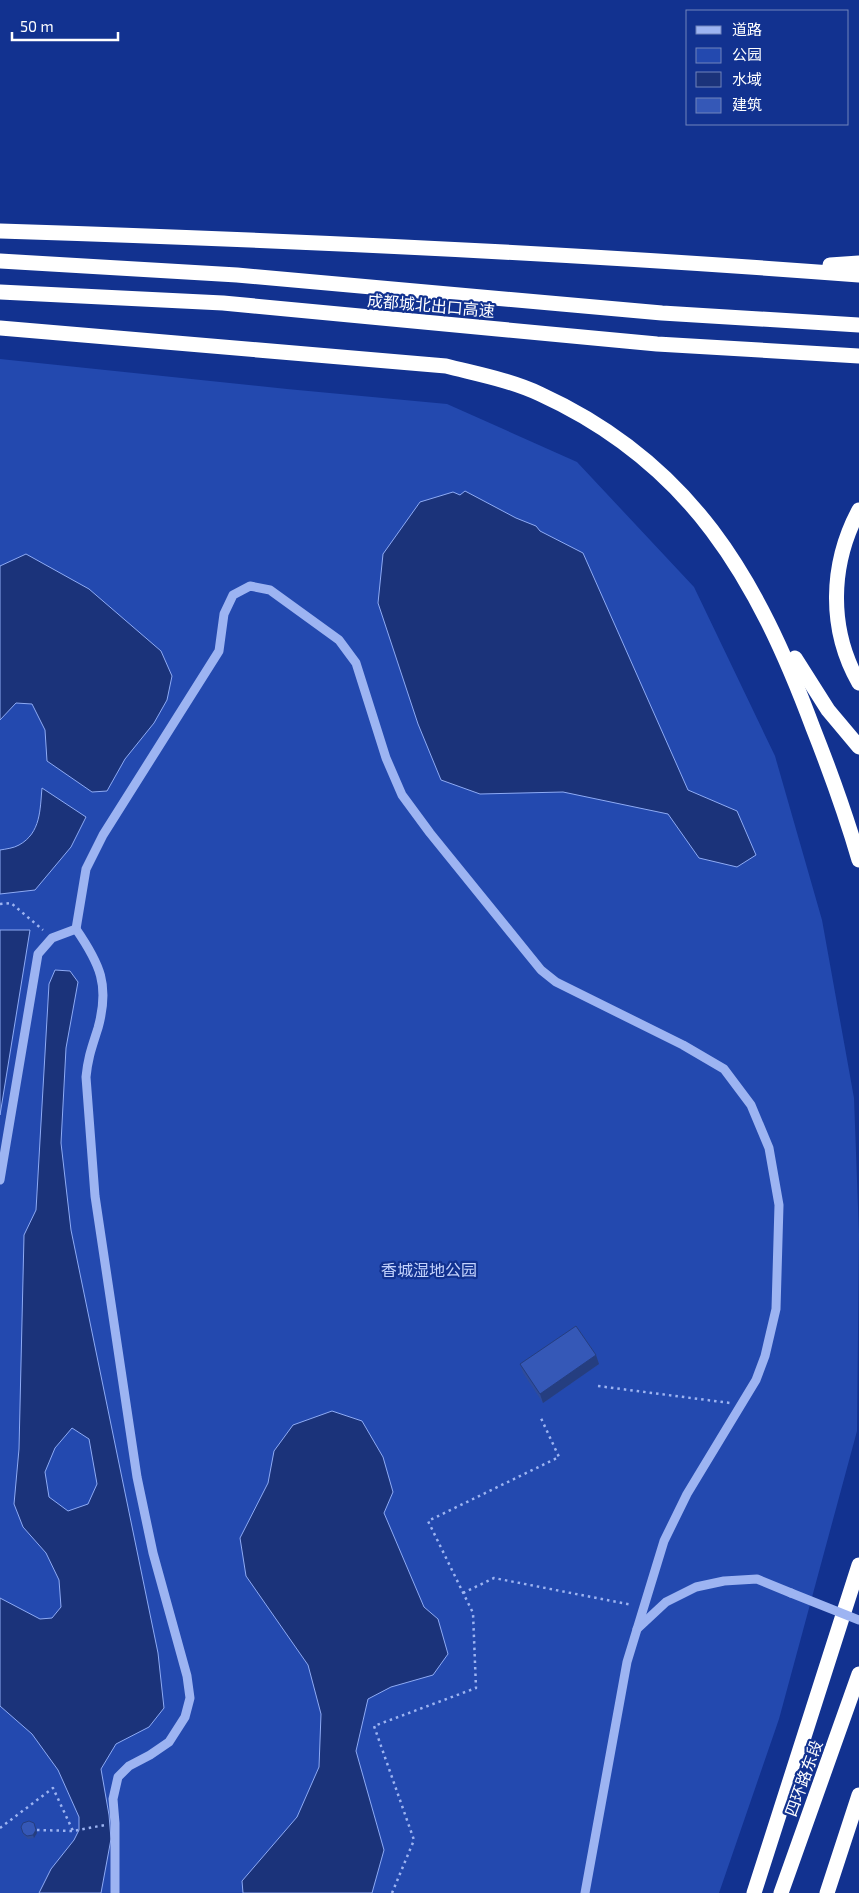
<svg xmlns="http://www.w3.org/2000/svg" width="859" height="1893" font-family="'Exo 2','Noto Sans SC',sans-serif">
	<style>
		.green { fill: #2349af }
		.water { fill: #1b337a; stroke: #8eabf5; fill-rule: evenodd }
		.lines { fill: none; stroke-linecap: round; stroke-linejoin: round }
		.path { stroke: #9db4f2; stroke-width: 2.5; stroke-dasharray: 2.5 4; stroke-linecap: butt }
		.minor { stroke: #9db4f2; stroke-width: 9 }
		.highway { stroke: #fff; stroke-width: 15 }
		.minor-bridge { stroke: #9db4f2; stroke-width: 9 }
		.wall { fill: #2e4c9d }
		.shaded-wall { fill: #253e80 }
		.building { fill: #3558b7; stroke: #253e80 }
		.labels { text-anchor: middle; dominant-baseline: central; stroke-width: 4.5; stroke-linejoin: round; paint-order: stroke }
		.street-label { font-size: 16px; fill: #fff; stroke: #123290 }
		.park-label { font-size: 16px; fill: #c4d3fd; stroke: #123290 }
	</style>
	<rect width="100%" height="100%" fill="#123290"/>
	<polygon class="green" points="0,359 287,389 447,404 577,462 694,587 775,756 822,920 854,1098 859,1235 857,1431 779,1719 719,1893 0,1893"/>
	<g class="water">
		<polygon points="465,491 516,518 536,526 540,531 583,553 688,790 737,811 756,855 737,867 699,858 668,814 563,792 480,794 441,780 418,724 378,603 383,554 420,502 453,492 460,495"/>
		<polygon points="26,554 89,589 161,651 172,676 167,700 154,723 125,759 107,791 92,792 47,761 45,730 32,704 16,703 0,720 0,566"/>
		<path d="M42,788L86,817L71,847L35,890L0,894V850C6,849 14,848 19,845C41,833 40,809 42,788Z"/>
		<polygon points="0,930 30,930 0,1115"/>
		<path d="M55,970L70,971L78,982L66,1048L61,1143L71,1230L158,1653L164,1708L149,1727L116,1744L101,1769L109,1815L111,1839L101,1893H39L51,1869L74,1840L79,1830V1817L58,1770L32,1734L0,1706V1598L40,1619L52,1618L61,1607L59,1580L46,1553L23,1527L14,1504L19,1449L24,1235L36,1210L49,984ZM72,1428L89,1439L97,1484L88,1504L68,1511L49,1497L45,1472L55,1448Z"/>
		<polygon points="332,1411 362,1421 383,1457 393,1492 384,1513 424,1607 438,1619 448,1654 433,1675 391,1687 368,1699 356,1751 384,1850 372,1893 243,1893 242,1881 297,1817 319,1767 321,1714 308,1665 246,1576 240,1538 268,1483 274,1451 293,1425"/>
	</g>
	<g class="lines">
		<g class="path">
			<polyline points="0,904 11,903 43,930"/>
			<polyline points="598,1386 730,1403"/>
			<polyline points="463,1593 494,1578 632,1605"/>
			<polyline points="0,1828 53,1788 73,1831"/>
			<polyline points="37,1830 73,1831 105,1825"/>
			<polyline points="392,1893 414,1840 374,1726 476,1688 473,1613 428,1521 559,1457 540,1416"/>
		</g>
		<g class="minor">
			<path d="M76,929C100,964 110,985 98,1028C92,1047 88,1057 86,1077L95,1196L137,1477L153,1553L187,1676L190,1698L185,1717L169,1742L150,1755L129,1766L118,1777L113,1799L115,1823V1893"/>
			<polyline points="0,1180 38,954 52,938 76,929 86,869 103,835 219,651 224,614 233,595 250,586 270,590 339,640 356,663 386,758 402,795 430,833 541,970 556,982 683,1045 724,1069 751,1105 769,1148 779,1205 776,1309 765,1356 756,1380 687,1494 664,1541 627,1662 585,1893"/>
			<polyline points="637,1629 666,1602 696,1587 724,1581 757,1579 791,1593"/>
		</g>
		<g class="highway">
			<path d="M0,231C287,240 573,253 859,275"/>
			<polyline points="0,261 237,275 662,313 859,325"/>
			<polyline points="830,265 859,263"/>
			<polyline points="0,292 223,303 657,344 859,356"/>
			<path d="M0,328L446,366C477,374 510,380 540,394C691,463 757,578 813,728C830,771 846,815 859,860"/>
			<path d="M859,510C830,564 828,629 859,683"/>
			<polyline points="795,658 828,710 859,747"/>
			<polyline points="754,1893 859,1565"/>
			<polyline points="781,1893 859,1674"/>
			<polyline points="827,1893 859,1795"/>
		</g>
		<polyline class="minor-bridge" points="791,1593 859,1620"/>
	</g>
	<g class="wall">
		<polygon points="596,1355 599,1364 543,1403 523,1373 520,1364"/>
		<polygon points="34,1823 37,1833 34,1838 28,1839 24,1836 21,1827"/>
	</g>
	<g class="shaded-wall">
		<polygon points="596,1355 599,1364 543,1403 540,1394"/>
		<polygon points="36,1830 37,1833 34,1838 33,1835"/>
	</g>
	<g class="building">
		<polygon points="576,1326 596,1355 540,1394 520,1364"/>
		<polygon points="29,1821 34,1823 36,1830 33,1835 27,1836 23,1833 21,1827 23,1823"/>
	</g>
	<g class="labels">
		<g class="street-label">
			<text transform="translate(431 305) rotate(5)">成都城北出口高速</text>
			<text transform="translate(803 1778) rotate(-70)">四环路东段</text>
		</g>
		<g class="park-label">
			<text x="429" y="1269">香城湿地公园</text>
		</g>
	</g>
	<rect x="686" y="10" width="162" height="115" fill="#123290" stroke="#7184bc"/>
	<rect x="696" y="26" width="25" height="8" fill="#9db4f2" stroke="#7184bc"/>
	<text x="732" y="35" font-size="15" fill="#ffffff">道路</text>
	<rect x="696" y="48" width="25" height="15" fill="#2349af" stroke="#7184bc"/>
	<text x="732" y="60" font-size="15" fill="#ffffff">公园</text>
	<rect x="696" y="72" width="25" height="15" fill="#1b337a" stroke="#7184bc"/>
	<text x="732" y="85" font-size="15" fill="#ffffff">水域</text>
	<rect x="696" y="98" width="25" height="15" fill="#3558b7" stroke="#7184bc"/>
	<text x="732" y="110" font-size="15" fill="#ffffff">建筑</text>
	<path d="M12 32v8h106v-8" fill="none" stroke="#ffffff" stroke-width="2.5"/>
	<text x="20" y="32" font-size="15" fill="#ffffff" stroke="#123290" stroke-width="4" paint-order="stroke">50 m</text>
</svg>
